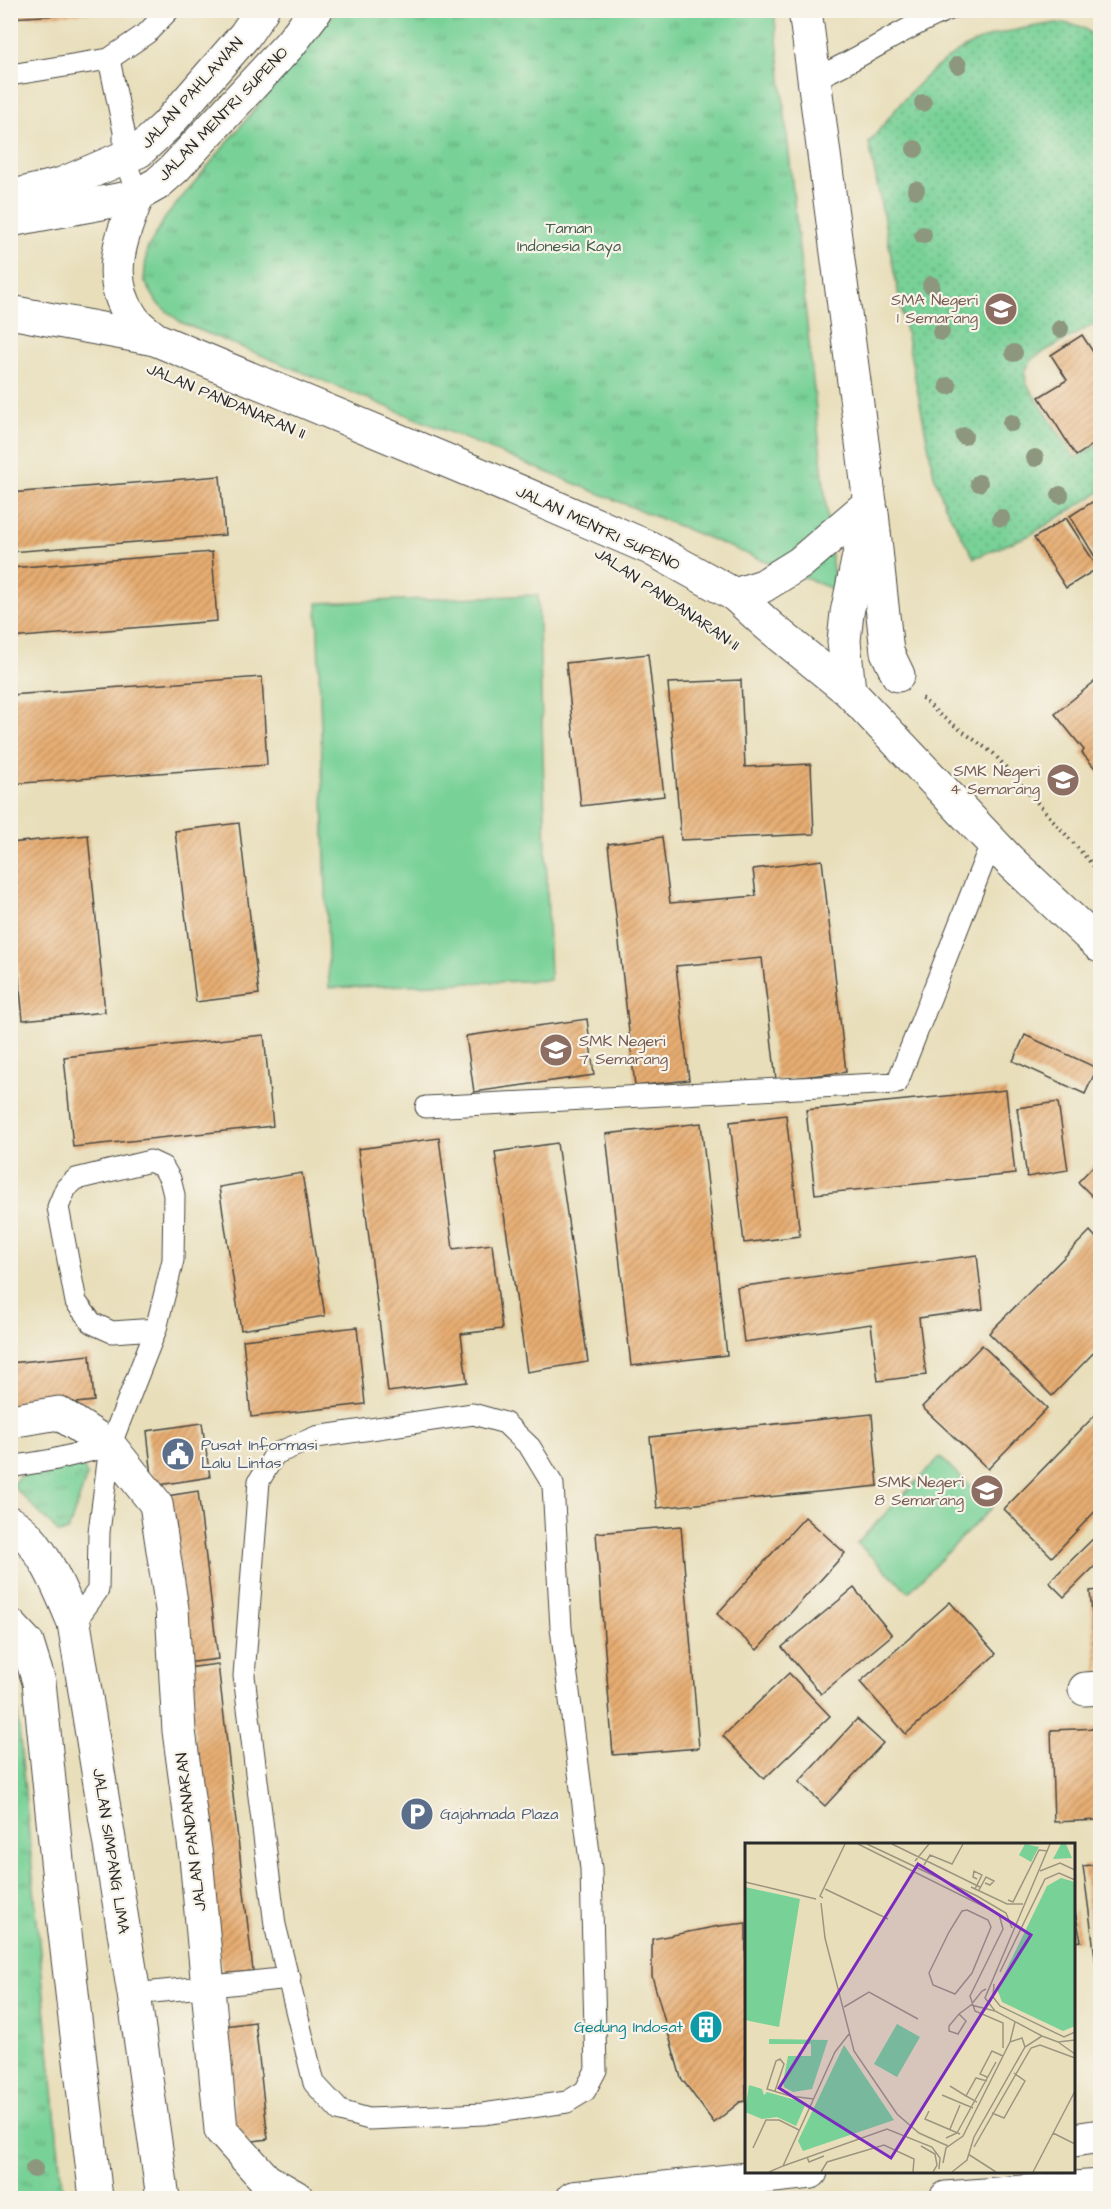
<svg xmlns="http://www.w3.org/2000/svg" width="1111" height="2209" font-family="'Architects Daughter',sans-serif">
	<style>
		.grass { fill: url(#grass-dots); stroke: #527e61; stroke-width: 1.5 }
		.park { fill: url(#park-tufts); stroke: #527e61; stroke-width: 1.5 }
		.pitch { fill: #78d197; stroke: #527e61; stroke-width: 1.5 }
		.building { fill: url(#building-hatch) }
		.lines { fill: none; stroke-linecap: round; stroke-linejoin: round }
		.lane-casing { stroke: #474640; stroke-width: 23 }
		.street-casing { stroke: #474640; stroke-width: 35 }
		.secondary-casing { stroke: #474640; stroke-width: 35 }
		.primary-casing { stroke: #474640; stroke-width: 35 }
		.path { stroke: #474640; stroke-width: 4; stroke-dasharray: 1.5 4.5; stroke-linecap: butt }
		.lane { stroke: #fff; stroke-width: 21 }
		.street { stroke: #fff; stroke-width: 33 }
		.secondary { stroke: #fff; stroke-width: 33 }
		.primary { stroke: #fff; stroke-width: 33 }
		.tree { fill: #8d977d }
		.labels { text-anchor: middle; dominant-baseline: central; stroke-width: 4.5; stroke-linejoin: round; paint-order: stroke }
		.street-label { font-size: 16px; fill: #2b2b2b; stroke: #f7f3e8 }
		.park-label { font-size: 16px; fill: #425d4b; stroke: #f7f3e8 }
		.education-label { font-size: 16px; fill: #785e54; stroke: #f7f3e8; text-anchor: end }
		.service-label { font-size: 16px; fill: #4e5e75; stroke: #f7f3e8; text-anchor: start }
		.culture-label { font-size: 16px; fill: #0d838f; stroke: #f7f3e8; text-anchor: end }
		.inset-road { fill: none; stroke: #9c9681; stroke-width: 1.5 }
		.view { fill: #7b2cbf; fill-opacity: 0.15; stroke: #7b2cbf; stroke-width: 3 }
		.inset-edge { fill: none; stroke: #2b2b2b; stroke-width: 3 }
	</style>
	<defs>
		<pattern id="grass-dots" width="8" height="8" patternUnits="userSpaceOnUse" patternTransform="scale(1.5)"><rect width="8" height="8" fill="#78d197"/><path d="M2 2h.1M6 6h.1" fill="none" stroke="#63aa7b" stroke-width="1.8" stroke-linecap="round"/></pattern>
		<pattern id="park-tufts" width="24" height="20" patternUnits="userSpaceOnUse" patternTransform="scale(1.5)"><rect width="24" height="20" fill="#78d197"/><path d="M3 7l-1-3M5 7V3M7 7l1-3M15 17l-1-3M17 17v-4M19 17l1-3" fill="none" stroke="#63aa7b"/></pattern>
		<pattern id="building-hatch" width="6" height="6" patternUnits="userSpaceOnUse" patternTransform="scale(1.5)"><rect width="6" height="6" fill="#e7ad72"/><path d="M-1 1l2-2M0 6l6-6M5 7l2-2" fill="none" stroke="#bb8d5e"/></pattern>
	</defs>
	<rect width="100%" height="100%" fill="#f7f3e8"/>
	<filter id="ink" filterUnits="userSpaceOnUse"><feTurbulence type="fractalNoise" baseFrequency=".0167" numOctaves="2"/><feDisplacementMap in="SourceGraphic" scale="12" xChannelSelector="R" yChannelSelector="G"/><feConvolveMatrix kernelMatrix="1 2 1 2 8 2 1 2 1" color-interpolation-filters="sRGB"/></filter>
	<filter id="wash" filterUnits="userSpaceOnUse"><feTurbulence type="fractalNoise" baseFrequency=".008" numOctaves="4" result="noise"/><feDisplacementMap in="SourceGraphic" scale="24" xChannelSelector="R" yChannelSelector="G"/><feGaussianBlur stdDeviation="1.35" result="paint"/><feColorMatrix in="noise" values="0 0 0 0 0 0 0 0 0 0 0 0 0 0 0 0 0 1.4 0 .05"/><feComposite in="paint" operator="in"/></filter>
	<g filter="url(#wash)">
		<rect width="100%" height="100%" fill="#e8deba"/>
		<path class="grass" d="M1057,23C1079,24 1087,26 1100,45V321L1034,357L1025,371L1026,383L1075,458L1100,443V492L1030,535L974,558L945,506L934,475L869,143C903,99 941,49 998,34C1017,29 1037,26 1057,23Z"/>
		<g class="park">
			<polygon points="336,11 774,11 835,590 182,323 158,304 144,280 147,249 165,218"/>
			<polygon points="83,1466 87,1476 68,1531 59,1533 12,1485 20,1476"/>
			<polygon points="10,1692 17,1707 63,2198 11,2198"/>
		</g>
		<g class="pitch">
			<polygon points="538,595 550,980 329,988 317,603"/>
			<polygon points="940,1457 992,1507 909,1592 857,1543"/>
		</g>
		<g id="blocks">
			<g class="building">
				<polygon points="10,10 110,10 110,12 10,18"/>
				<polygon points="1082,335 1099,361 1100,360 1100,440 1076,456 1039,397 1067,380 1051,355"/>
				<polygon points="10,445 17,489 10,490"/>
				<polygon points="220,476 225,535 10,552 10,493"/>
				<polygon points="1100,497 1100,565 1070,516"/>
				<polygon points="1066,518 1098,568 1066,588 1034,538"/>
				<polygon points="212,552 217,621 10,638 10,568"/>
				<polygon points="648,654 664,796 581,806 566,663"/>
				<polygon points="262,677 267,765 10,784 10,695"/>
				<polygon points="1100,677 1100,774 1082,753 1084,750 1055,714"/>
				<polygon points="741,680 745,767 811,764 814,834 681,840 668,683"/>
				<polygon points="239,823 259,994 196,1002 175,831"/>
				<polygon points="88,835 105,1012 23,1020 10,888 10,843"/>
				<polygon points="662,837 670,903 756,896 753,869 822,860 846,1072 776,1080 762,958 676,966 689,1080 635,1086 608,844"/>
				<polygon points="587,1019 594,1075 474,1092 466,1036"/>
				<polygon points="264,1035 273,1126 73,1147 64,1057"/>
				<polygon points="1025,1035 1097,1068 1085,1094 1013,1061"/>
				<polygon points="1006,1090 1015,1174 815,1194 806,1110"/>
				<polygon points="1058,1102 1068,1170 1027,1177 1017,1108"/>
				<polygon points="786,1115 800,1236 744,1243 730,1122"/>
				<polygon points="701,1123 727,1355 631,1366 606,1134"/>
				<polygon points="439,1138 453,1249 492,1244 502,1329 461,1334 467,1382 388,1392 358,1149"/>
				<polygon points="557,1143 588,1362 527,1372 495,1152"/>
				<polygon points="1100,1159 1100,1204 1078,1182"/>
				<polygon points="302,1173 325,1316 241,1330 219,1187"/>
				<polygon points="1090,1231 1100,1242 1100,1346 1052,1396 989,1333"/>
				<polygon points="977,1255 983,1309 919,1318 926,1375 878,1381 871,1324 744,1342 737,1287"/>
				<polygon points="357,1327 365,1404 251,1417 243,1340"/>
				<polygon points="982,1345 1047,1408 988,1469 922,1407"/>
				<polygon points="90,1355 94,1401 10,1410 10,1363"/>
				<polygon points="1100,1410 1100,1506 1052,1557 1004,1509"/>
				<polygon points="872,1414 878,1486 657,1508 650,1437"/>
				<polygon points="202,1423 210,1477 153,1486 147,1431"/>
				<polygon points="198,1491 218,1659 186,1663 167,1496"/>
				<polygon points="805,1517 845,1553 757,1650 717,1614"/>
				<polygon points="681,1526 699,1748 613,1755 596,1533"/>
				<polygon points="1100,1532 1100,1561 1064,1597 1049,1582"/>
				<polygon points="854,1588 892,1635 821,1694 782,1647"/>
				<polygon points="1100,1590 1100,1674 1097,1675 1090,1591"/>
				<polygon points="950,1602 996,1654 906,1734 860,1682"/>
				<polygon points="218,1664 253,1971 222,1974 187,1668"/>
				<polygon points="789,1673 830,1716 764,1779 723,1736"/>
				<polygon points="857,1719 883,1743 825,1806 799,1782"/>
				<polygon points="1100,1728 1100,1820 1054,1822 1051,1730"/>
				<polygon points="1100,1864 1100,1988 1099,1988 1083,1866"/>
				<polygon points="1074,1907 1081,1941 1074,1942"/>
				<polygon points="746,1923 746,2101 740,2102 714,2123 681,2078 652,1976 652,1939 719,1926"/>
				<polygon points="255,2022 268,2139 238,2143 225,2026"/>
			</g>
		</g>
	</g>
	<g filter="url(#ink)">
		<use href="#blocks" fill-opacity="0" stroke="#474640" stroke-width="1.5"/>
		<g class="lines">
			<defs>
				<g id="lane">
					<polyline points="109,59 124,132 124,158 138,195"/>
					<polyline points="10,75 109,59 147,33 169,10"/>
					<path d="M813,79C860,60 901,28 948,10"/>
					<polyline points="426,1107 897,1083 986,856 1009,860"/>
					<polygon points="473,1414 505,1423 530,1447 553,1485 561,1628 591,1869 596,2070 585,2091 567,2102 483,2114 369,2119 340,2111 314,2083 275,1925 244,1676 259,1481 275,1454 316,1437"/>
					<polyline points="10,1467 52,1460 110,1446"/>
					<polyline points="74,1623 98,1590 99,1532 110,1446 156,1329 173,1260 174,1195 170,1179 163,1167 150,1161 76,1179 66,1188 58,1207 76,1302 92,1323 112,1332 156,1329"/>
					<polyline points="134,1994 290,1978"/>
				</g>
				<g id="street">
					<polyline points="10,197 62,184 139,151 166,126 245,35 262,10"/>
					<polyline points="872,513 887,652 898,675"/>
					<polyline points="10,1421 59,1413 110,1446 156,1504 172,1609 179,1731 196,1857 221,2130 266,2180 297,2198"/>
					<polyline points="10,1625 27,1643 39,1682 60,1890 96,2198"/>
					<polyline points="1085,1689 1100,1688"/>
					<polyline points="1074,2140 1100,2136"/>
					<polyline points="573,2198 811,2172"/>
				</g>
				<g id="secondary">
					<polyline points="805,10 870,503 847,613 844,641 849,691"/>
					<path d="M138,195C122,236 104,276 131,316C136,325 147,332 155,339"/>
					<polyline points="10,220 134,197 157,184 174,169 290,44 316,10"/>
					<polyline points="10,312 155,339 474,472 650,548 735,595 769,626 849,691 1009,860 1100,946"/>
					<polyline points="735,595 763,586 800,563 870,503"/>
				</g>
				<g id="primary">
					<path d="M10,1523C40,1537 62,1594 74,1623L134,1994L163,2198"/>
					<polyline points="946,2198 1100,2186"/>
				</g>
			</defs>
			<use href="#lane" class="lane-casing"/>
			<use href="#street" class="street-casing"/>
			<use href="#secondary" class="secondary-casing"/>
			<use href="#primary" class="primary-casing"/>
			<g class="path">
				<polyline points="680,608 731,643"/>
				<polyline points="922,698 940,715 994,754 1100,873"/>
			</g>
			<use href="#lane" class="lane"/>
			<use href="#street" class="street"/>
			<use href="#secondary" class="secondary"/>
			<use href="#primary" class="primary"/>
		</g>
		<g class="tree">
			<circle cx="958" cy="65" r="9"/>
			<circle cx="923" cy="103" r="9"/>
			<circle cx="915" cy="149" r="9"/>
			<circle cx="916" cy="190" r="9"/>
			<circle cx="923" cy="235" r="9"/>
			<circle cx="931" cy="285" r="9"/>
			<circle cx="1060" cy="329" r="9"/>
			<circle cx="941" cy="332" r="9"/>
			<circle cx="1014" cy="353" r="9"/>
			<circle cx="948" cy="386" r="9"/>
			<circle cx="1011" cy="423" r="9"/>
			<circle cx="964" cy="436" r="9"/>
			<circle cx="1035" cy="458" r="9"/>
			<circle cx="979" cy="483" r="9"/>
			<circle cx="1060" cy="495" r="9"/>
			<circle cx="1001" cy="518" r="9"/>
			<circle cx="34" cy="2169" r="9"/>
		</g>
	</g>
	<defs>
		<symbol id="school-disc" viewBox="-11 -11 22 22"><circle r="9.5" fill="#8d6e63" stroke="#f7f3e8"/><path d="M0-5L7-2L0 1L-7-2ZM-4 1L0 2.5L4 1V4Q0 6-4 4Z" fill="#fff"/></symbol>
		<symbol id="civic-disc" viewBox="-11 -11 22 22"><circle r="9.5" fill="#5c6f8a" stroke="#f7f3e8"/><path d="M-.6-6.5H3V-4.5H.6V-3L4-1V1h2V6H-6V1h2V-1L-.6-3ZM-1.2 2.5V6h2.4V2.5Z" fill="#fff"/></symbol>
		<symbol id="parking-disc" viewBox="-11 -11 22 22"><circle r="9.5" fill="#5c6f8a" stroke="#f7f3e8"/><path d="M-3.5-5.5H1a3.5 3.5 0 0 1 0 7H-1V5.5H-3.5ZM-1-3.4V-.6H.8a1.4 1.4 0 0 0 0-2.8Z" fill="#fff"/></symbol>
		<symbol id="building-disc" viewBox="-11 -11 22 22"><circle r="9.5" fill="#0f9aa8" stroke="#f7f3e8"/><path d="M-4-6H4V6H1V3H-1V6H-4ZM-2.5-4.3h1.7v1.8h-1.7ZM.8-4.3h1.7v1.8H.8ZM-2.5-1h1.7V.8h-1.7ZM.8-1h1.7V.8H.8Z" fill="#fff"/></symbol>
	</defs>
	<g fill-rule="evenodd">
		<use href="#school-disc" x="982" y="290" width="38" height="38"/>
		<use href="#school-disc" x="1044" y="761" width="38" height="38"/>
		<use href="#school-disc" x="537" y="1031" width="38" height="38"/>
		<use href="#civic-disc" x="159" y="1435" width="38" height="38"/>
		<use href="#school-disc" x="968" y="1472" width="38" height="38"/>
		<use href="#parking-disc" x="398" y="1795" width="38" height="38"/>
		<use href="#building-disc" x="687" y="2008" width="38" height="38"/>
	</g>
	<g class="labels">
		<g class="street-label">
			<text transform="translate(192 93) rotate(-48)">JALAN PAHLAWAN</text>
			<text transform="translate(223 114) rotate(-46)">JALAN MENTRI SUPENO</text>
			<text transform="translate(226 401) rotate(23)">JALAN PANDANARAN II</text>
			<text transform="translate(598 528) rotate(25)">JALAN MENTRI SUPENO</text>
			<text transform="translate(667 599) rotate(34)">JALAN PANDANARAN II</text>
			<text transform="translate(191 1832) rotate(-97)">JALAN PANDANARAN</text>
			<text transform="translate(111 1851) rotate(81)">JALAN SIMPANG LIMA</text>
		</g>
		<g class="park-label">
			<text x="569" y="228">Taman<tspan x="569" dy="18">Indonesia Kaya</tspan></text>
		</g>
		<g class="education-label">
			<text x="978" y="300">SMA Negeri<tspan x="978" dy="18">1 Semarang</tspan></text>
			<text x="1040" y="771">SMK Negeri<tspan x="1040" dy="18">4 Semarang</tspan></text>
			<text x="579" y="1041" text-anchor="start">SMK Negeri<tspan x="579" dy="18">7 Semarang</tspan></text>
			<text x="964" y="1482">SMK Negeri<tspan x="964" dy="18">8 Semarang</tspan></text>
		</g>
		<g class="service-label">
			<text x="201" y="1445">Pusat Informasi<tspan x="201" dy="18">Lalu Lintas</tspan></text>
			<text x="440" y="1814">Gajahmada Plaza</text>
		</g>
		<g class="culture-label">
			<text x="683" y="2027">Gedung Indosat</text>
		</g>
	</g>
	<g transform="translate(745 1843)">
		<rect width="330" height="330" fill="#e8deba"/>
		<path d="M24,196L83,197L67,246L48,249L39,244L38,239L43,213H66V201H24ZM4,242L17,246L19,252L22,249L61,260L51,283L32,274L17,276L0,269Z" fill="#78d197"/>
		<path d="M280,1L294,4L286,19L274,12ZM316,1H321L327,15L308,16ZM316,35L330,39V183L318,188L257,159L252,146L302,43ZM99,202L149,277L58,308L53,298Z" fill="#78d197"/>
		<path d="M0,44L55,56L34,184L0,177ZM279,138L287,142L279,160L270,156ZM311,152L320,157L311,175L302,171ZM152,181L175,194L152,234L129,221Z" fill="#78d197"/>
		<path class="inset-road" d="M113,1L254,71L258,86L225,153L230,168L258,180V205M122,1L232,53L261,70L267,85M147,1L235,44M305,1L240,155L250,168L297,193L313,199L330,197M170,18L184,1M179,22L185,12L207,21L218,1M295,28L315,20L330,27M0,39L71,56M226,44L262,61H278M80,46L143,76M230,46L237,32L229,28L228,34L232,36M234,47L241,34L249,38L245,42L240,40M78,55L75,53L100,1M263,57L268,59L294,7L303,8M76,60L80,95L109,208L152,271L174,290L203,303M222,67L243,77L246,84L227,130L210,151L188,142L184,130L204,89L217,68ZM255,129L300,36L314,30L330,37M249,141L248,154L255,163L319,194L330,189M226,162L250,168M99,164L124,149L173,176M214,171L221,178L213,191L204,188V183L214,171L226,162L237,148L241,146M265,199L277,195L280,204M313,199L330,211M242,234L235,231L247,208L258,213M205,243L221,253M30,248L39,221L35,216L31,218L22,246L45,253L69,256M197,252L228,265M232,259L221,253L231,235L242,238M184,268L180,276L215,291M247,270L259,275L280,238L269,230M205,286L215,262M308,290L330,301M201,295L212,290L251,219M176,303L190,311L192,322L188,329M229,304L286,205L295,202L330,215M8,305L21,277H34L54,287M223,311L251,329M62,314L64,319L79,313M198,320L201,305L218,293L265,199L270,179M38,323L142,286L187,304L195,315L194,326M24,329L38,323L90,209L104,191M76,329L82,319L139,302L169,316L168,329M207,329L222,317L229,294L280,204L297,193M288,329L330,248"/>
		<path class="view" d="M173,21L286,92L146,315L34,245Z"/>
		<rect width="330" height="330" class="inset-edge"/>
	</g>
	<rect width="1111" height="2209" fill="none" stroke="#f7f3e8" stroke-width="36"/>
</svg>
